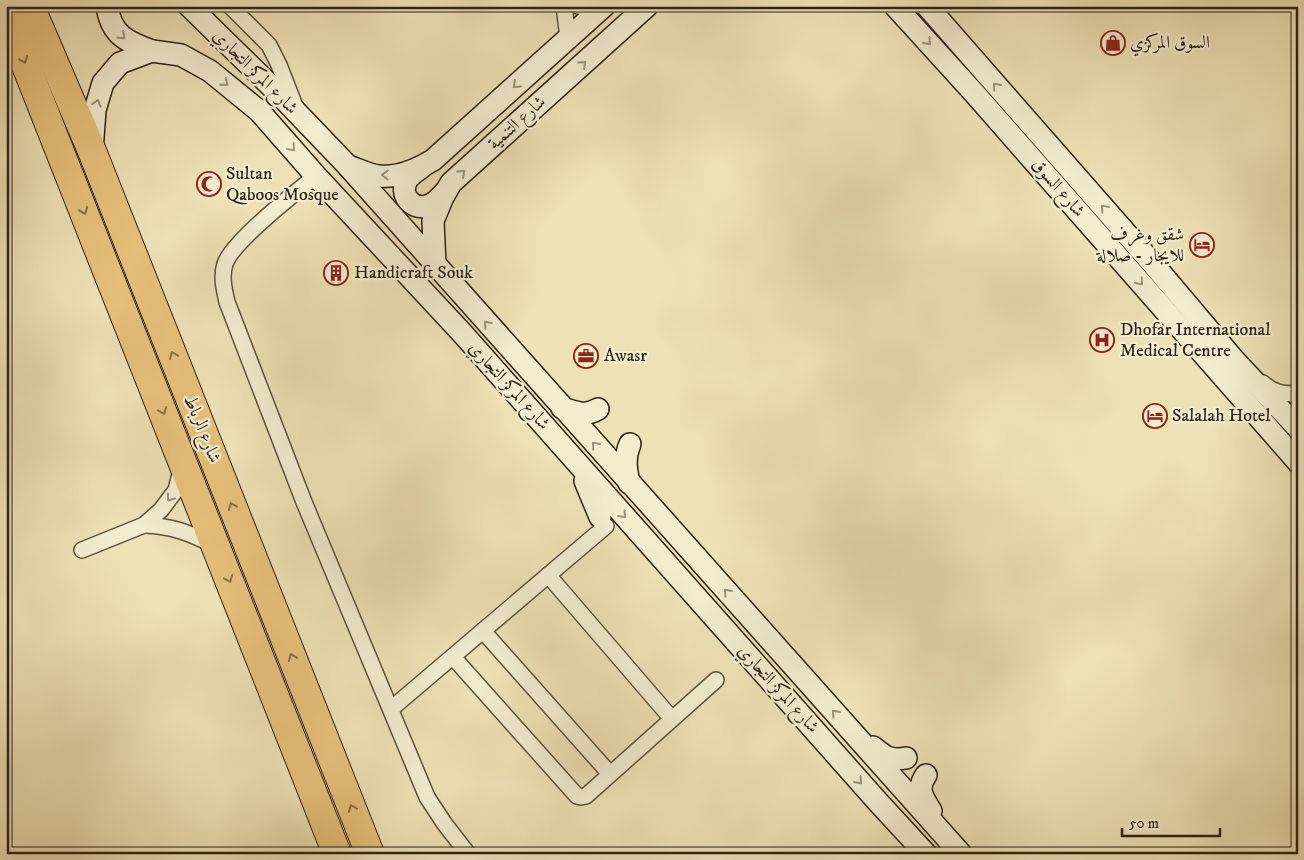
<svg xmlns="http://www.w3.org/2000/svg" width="1304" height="860" font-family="'IM FELL DW Pica',Amiri,serif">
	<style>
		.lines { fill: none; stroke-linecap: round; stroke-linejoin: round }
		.street-casing { stroke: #5d5142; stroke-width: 18 }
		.secondary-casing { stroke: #2d211b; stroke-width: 24 }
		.highway-casing { stroke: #2d211b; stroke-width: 30 }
		.street { stroke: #f3eccf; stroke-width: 15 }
		.secondary { stroke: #f3eccf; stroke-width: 21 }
		.highway { stroke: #e6c07a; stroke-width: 28 }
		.oneway { stroke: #9a917e }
		.oneway2 { stroke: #8a704a }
		.labels { text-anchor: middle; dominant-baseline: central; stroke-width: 4.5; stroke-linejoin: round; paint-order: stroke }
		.poi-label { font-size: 18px; fill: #2d211b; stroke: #f3eccf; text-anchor: start }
		.street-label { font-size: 18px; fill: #2d211b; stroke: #f3eccf }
	</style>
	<rect width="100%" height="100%" fill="#ede1b5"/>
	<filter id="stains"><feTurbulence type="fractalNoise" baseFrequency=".004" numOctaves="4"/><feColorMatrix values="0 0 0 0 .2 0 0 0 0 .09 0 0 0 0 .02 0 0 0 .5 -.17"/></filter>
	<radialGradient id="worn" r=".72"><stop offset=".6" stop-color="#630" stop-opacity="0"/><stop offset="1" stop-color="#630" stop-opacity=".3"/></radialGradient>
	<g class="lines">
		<defs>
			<g id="street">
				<polyline points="230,6 269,45 279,65 295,106"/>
				<polyline points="564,6 568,38"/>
				<polyline points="578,6 601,9"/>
				<path d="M316,176C296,192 232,242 225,264C221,276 224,289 227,302L304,502L427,797L444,823L468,854"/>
				<path d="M1263,383C1273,393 1283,394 1298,394"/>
				<path d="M144,525C173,526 189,533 214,545"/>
				<polyline points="82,550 144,525 161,510 176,490 182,466"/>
				<polyline points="548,575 672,719"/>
				<polyline points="483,631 610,774"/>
				<polyline points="453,657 577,796 581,797 586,796 716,680"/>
				<polyline points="391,709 606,526"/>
			</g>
			<g id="secondary">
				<path d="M107,6C111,35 127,42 152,51"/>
				<polyline points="189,6 279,94 347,165 961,854"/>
				<polyline points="895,6 975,94 1298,462"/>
				<polyline points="927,6 1153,264 1235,361 1298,428"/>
				<polyline points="92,151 95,110 103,83 120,63 152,51 181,55 210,71 259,111 316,176 463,334 878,802 926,854"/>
				<path d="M348,166C358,169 369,175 379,176C398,178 418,169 433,160L604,6"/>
				<path d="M422,167C417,171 411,174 407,180C399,194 411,210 427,206C435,204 440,198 445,192"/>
				<polyline points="435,265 433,221 443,197 451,183 647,6"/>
				<path d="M562,408C576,412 585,417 598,409"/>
				<polyline points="585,481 600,517"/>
				<path d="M629,483C626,468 624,458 630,444"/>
				<path d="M873,747C885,757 890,761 906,758"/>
				<path d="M926,775C916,789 923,798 931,811"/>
			</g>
			<g id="highway">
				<polyline points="30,6 92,151 370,854"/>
				<polyline points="6,15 337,854"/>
			</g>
		</defs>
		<use href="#street" class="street-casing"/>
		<use href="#secondary" class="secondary-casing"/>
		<use href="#highway" class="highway-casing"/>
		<use href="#street" class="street"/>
		<use href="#secondary" class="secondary"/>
		<use href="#highway" class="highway"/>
	</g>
	<defs><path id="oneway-chevron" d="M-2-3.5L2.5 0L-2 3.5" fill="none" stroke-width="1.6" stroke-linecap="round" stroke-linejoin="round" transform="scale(1.25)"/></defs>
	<g class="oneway">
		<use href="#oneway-chevron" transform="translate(122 36) rotate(43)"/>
		<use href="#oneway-chevron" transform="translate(928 42) rotate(48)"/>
		<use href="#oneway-chevron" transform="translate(583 64) rotate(-42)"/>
		<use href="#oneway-chevron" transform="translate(225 83) rotate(39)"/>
		<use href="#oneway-chevron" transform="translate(516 85) rotate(138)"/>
		<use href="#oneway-chevron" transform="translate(996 86) rotate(-131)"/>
		<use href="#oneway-chevron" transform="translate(97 103) rotate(-74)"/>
		<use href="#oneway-chevron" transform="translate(292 148) rotate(49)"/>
		<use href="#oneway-chevron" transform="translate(462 173) rotate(-42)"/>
		<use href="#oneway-chevron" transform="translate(385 175) rotate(180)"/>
		<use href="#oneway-chevron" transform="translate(1104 208) rotate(-131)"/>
		<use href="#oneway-chevron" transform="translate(1140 282) rotate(49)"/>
		<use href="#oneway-chevron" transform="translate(487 324) rotate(-132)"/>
		<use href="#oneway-chevron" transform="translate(595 445) rotate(-131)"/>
		<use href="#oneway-chevron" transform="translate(170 498) rotate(125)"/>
		<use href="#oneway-chevron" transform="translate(623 515) rotate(48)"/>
		<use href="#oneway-chevron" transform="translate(727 592) rotate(-132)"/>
		<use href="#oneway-chevron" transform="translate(835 713) rotate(-132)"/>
		<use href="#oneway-chevron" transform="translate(859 781) rotate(48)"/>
	</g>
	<g class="oneway2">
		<use href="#oneway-chevron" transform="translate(24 60) rotate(68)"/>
		<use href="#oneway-chevron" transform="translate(84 211) rotate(68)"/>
		<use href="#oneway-chevron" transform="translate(173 355) rotate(-112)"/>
		<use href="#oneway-chevron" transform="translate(163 411) rotate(68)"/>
		<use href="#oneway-chevron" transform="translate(232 506) rotate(-112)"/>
		<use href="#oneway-chevron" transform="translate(229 579) rotate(68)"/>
		<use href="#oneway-chevron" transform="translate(292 657) rotate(-112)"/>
		<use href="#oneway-chevron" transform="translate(352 808) rotate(-112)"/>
	</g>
	<defs>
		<symbol id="shop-ring" viewBox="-11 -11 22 22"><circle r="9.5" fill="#f3eccf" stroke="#8f2418" stroke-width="1.5"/><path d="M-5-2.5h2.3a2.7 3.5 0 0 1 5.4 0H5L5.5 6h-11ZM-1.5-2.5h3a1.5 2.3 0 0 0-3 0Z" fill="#8f2418"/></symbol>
		<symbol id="mosque-ring" viewBox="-11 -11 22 22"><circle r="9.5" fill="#f3eccf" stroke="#8f2418" stroke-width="1.5"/><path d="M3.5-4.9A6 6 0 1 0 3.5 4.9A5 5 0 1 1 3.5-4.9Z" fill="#8f2418"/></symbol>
		<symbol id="hotel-ring" viewBox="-11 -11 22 22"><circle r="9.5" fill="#f3eccf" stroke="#8f2418" stroke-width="1.5"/><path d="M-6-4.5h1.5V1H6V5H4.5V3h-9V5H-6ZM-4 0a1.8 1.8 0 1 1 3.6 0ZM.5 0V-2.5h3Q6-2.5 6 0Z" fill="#8f2418"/></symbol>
		<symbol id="building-ring" viewBox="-11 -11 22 22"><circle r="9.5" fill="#f3eccf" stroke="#8f2418" stroke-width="1.5"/><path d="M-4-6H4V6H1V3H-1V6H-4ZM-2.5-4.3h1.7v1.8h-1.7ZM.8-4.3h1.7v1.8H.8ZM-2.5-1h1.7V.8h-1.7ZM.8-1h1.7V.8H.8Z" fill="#8f2418"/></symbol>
		<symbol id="hospital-ring" viewBox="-11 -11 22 22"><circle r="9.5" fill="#f3eccf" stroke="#8f2418" stroke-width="1.5"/><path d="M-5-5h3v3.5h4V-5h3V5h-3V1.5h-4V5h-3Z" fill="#8f2418"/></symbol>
		<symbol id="office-ring" viewBox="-11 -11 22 22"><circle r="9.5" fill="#f3eccf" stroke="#8f2418" stroke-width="1.5"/><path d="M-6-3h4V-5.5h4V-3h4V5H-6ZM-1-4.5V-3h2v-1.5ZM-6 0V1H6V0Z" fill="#8f2418"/></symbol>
	</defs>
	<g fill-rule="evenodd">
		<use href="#shop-ring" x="1099" y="29" width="28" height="28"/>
		<use href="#mosque-ring" x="195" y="170" width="28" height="28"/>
		<use href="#hotel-ring" x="1188" y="231" width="28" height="28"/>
		<use href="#building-ring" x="322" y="259" width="28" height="28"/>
		<use href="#hospital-ring" x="1088" y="326" width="28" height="28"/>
		<use href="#office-ring" x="572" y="342" width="28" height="28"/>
		<use href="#hotel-ring" x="1141" y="402" width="28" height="28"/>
	</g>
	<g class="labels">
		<g class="poi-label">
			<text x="1130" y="43">السوق المركزي</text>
			<text x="226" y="174">Sultan<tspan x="226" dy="21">Qaboos Mosque</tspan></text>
			<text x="1184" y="235" text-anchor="end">شقق وغرف<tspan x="1184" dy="21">للايجار - صلالة</tspan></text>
			<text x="354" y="273">Handicraft Souk</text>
			<text x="1120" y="330">Dhofar International<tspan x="1120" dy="21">Medical Centre</tspan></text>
			<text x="604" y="356">Awasr</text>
			<text x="1172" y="416">Salalah Hotel</text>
		</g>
		<g class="street-label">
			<text transform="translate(255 72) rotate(45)">شارع المركز التجاري</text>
			<text transform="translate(517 123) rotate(-42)">شارع التنمية</text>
			<text transform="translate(1058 188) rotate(49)">شارع السوق</text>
			<text transform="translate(509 386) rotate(48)">شارع المركز التجاري</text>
			<text transform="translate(202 429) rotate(68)">شارع الرباط</text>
			<text transform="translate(778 689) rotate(48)">شارع المركز التجاري</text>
		</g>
	</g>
	<rect width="1304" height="860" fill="none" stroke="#ede1b5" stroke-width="25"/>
	<rect x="8" y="8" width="1289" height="845" fill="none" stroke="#2d211b" stroke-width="2.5"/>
	<rect x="12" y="12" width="1279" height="835" fill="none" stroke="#2d211b"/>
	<path d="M1122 828v8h98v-8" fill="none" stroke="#2d211b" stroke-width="2.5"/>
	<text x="1129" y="828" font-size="15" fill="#2d211b" stroke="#f3eccf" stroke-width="4" paint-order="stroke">50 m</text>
	<rect width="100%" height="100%" filter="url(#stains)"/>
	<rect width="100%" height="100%" fill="url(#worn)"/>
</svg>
